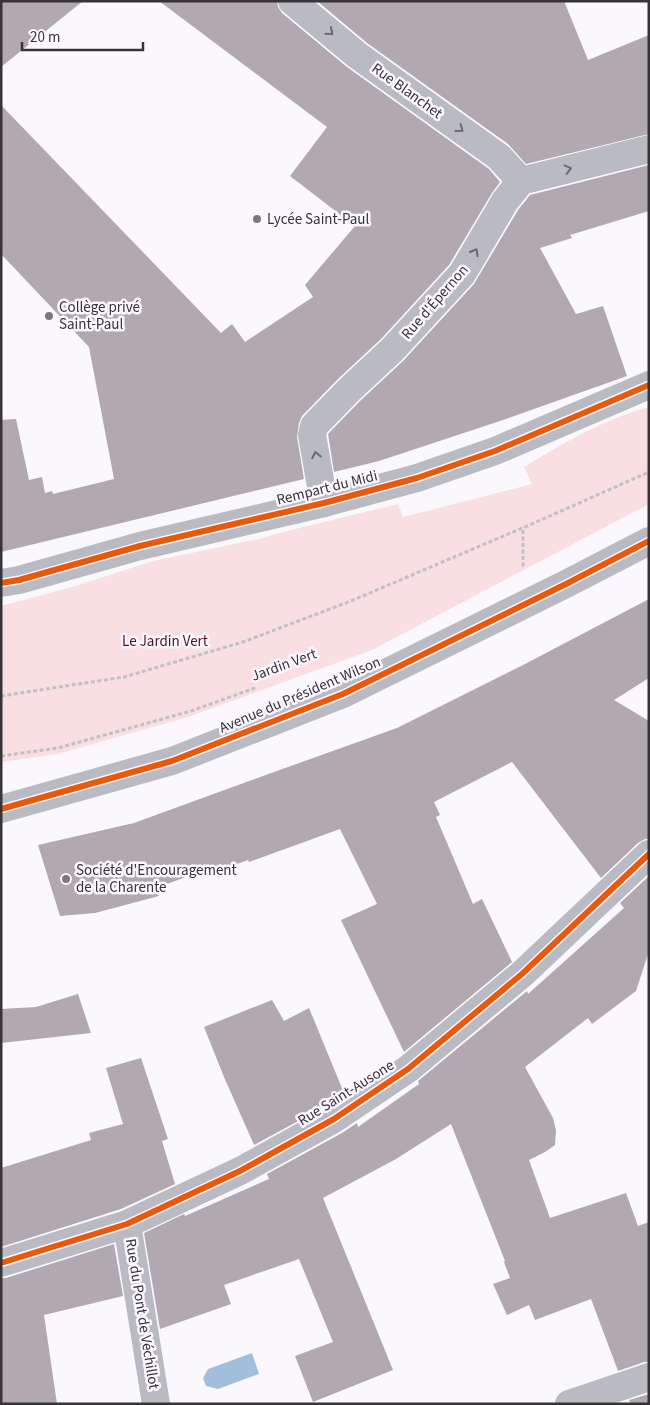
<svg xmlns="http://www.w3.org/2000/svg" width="650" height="1405" font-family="'Source Sans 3',sans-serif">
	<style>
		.green { fill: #f9dfe2 }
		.water { fill: #a1bedb }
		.building { fill: #b2a8af }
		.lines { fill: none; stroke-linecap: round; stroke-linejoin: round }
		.path { stroke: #c0c0c5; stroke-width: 3; stroke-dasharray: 4 2.5; stroke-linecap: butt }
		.minor { stroke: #babbc2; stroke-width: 28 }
		.tertiary { stroke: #babbc2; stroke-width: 28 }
		.cycleway-casing { stroke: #fbf6ff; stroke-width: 9 }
		.cycleway { stroke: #e8590c; stroke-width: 6 }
		.oneway { stroke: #6b6a6f }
		.poi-dot { fill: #7c797d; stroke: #fbf6ff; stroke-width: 2 }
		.labels { text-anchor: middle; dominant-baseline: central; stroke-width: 5; stroke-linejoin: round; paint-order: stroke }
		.street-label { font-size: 15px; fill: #373438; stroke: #fbf6ff }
		.poi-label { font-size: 15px; fill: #373438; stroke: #fbf6ff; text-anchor: start }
		.park-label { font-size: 15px; fill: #580e1d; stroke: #fbf6ff }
	</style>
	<rect width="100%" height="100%" fill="#fbf8fd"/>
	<path class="green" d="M649,407V504L372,650L188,717L58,754L1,762V606L72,587L153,561L259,539L287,531L398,504L403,517L532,484L524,467C564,443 604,419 649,407Z"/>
	<polygon class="water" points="252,1353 259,1374 218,1389 206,1386 203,1378 208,1369"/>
	<g class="building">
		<polygon points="1,1 83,1 1,67"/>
		<polygon points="159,1 277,1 278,7 282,13 347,67 489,169 500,182 492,193 449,265 381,339 338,379 302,416 299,423 297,437 304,479 1,552 1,420 16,419 29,480 42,477 45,493 52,491 53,494 114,479 89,347 1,254 1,105 221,333 232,324 245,342 313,297 305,285 355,226 290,176 327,127"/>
		<polygon points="317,1 564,1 588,60 649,35 649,134 526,164 508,144 367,43"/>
		<polygon points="649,165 649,211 570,235 572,238 540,248 576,314 603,306 627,376 506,419 379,461 334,472 328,434 360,401 403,361 474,284 518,210 530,195"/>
		<polygon points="649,599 649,678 614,700 649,721 649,839 645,839 638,843 601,878 512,762 434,802 440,815 436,817 473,904 482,899 512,962 404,1052 341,920 377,904 340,829 249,862 248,860 223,869 221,864 156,888 159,896 95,913 60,916 38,845 134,823 274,772 397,728 525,664"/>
		<polygon points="649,876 649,951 636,991 592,1024 588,1018 525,1067 553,1118 556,1130 555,1145 545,1152 529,1160 550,1218 626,1193 638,1226 649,1222 649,1362 644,1362 618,1371 591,1299 535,1320 529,1305 507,1315 493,1284 510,1278 504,1262 505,1261 451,1124 396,1159 323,1198 393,1370 313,1402 295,1356 333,1342 299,1259 224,1285 231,1304 160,1329 144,1233 184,1214 185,1216 269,1179 267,1174 342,1133 357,1123 358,1127 419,1084 418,1081 527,991 528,994 624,908 620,903"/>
		<polygon points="78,994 91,1033 1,1043 1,1009 36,1007"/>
		<polygon points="272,1000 284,1021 309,1008 344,1093 326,1106 254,1145 224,1077 204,1027"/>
		<polygon points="141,1058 168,1139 162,1141 175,1184 121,1209 1,1247 1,1168 91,1140 89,1133 123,1124 106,1068"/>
		<polygon points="114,1244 123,1296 44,1315 57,1404 1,1404 1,1278 6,1278"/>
		<polygon points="649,1394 649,1404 631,1404 629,1400"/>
	</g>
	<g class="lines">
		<g class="path">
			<polyline points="522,566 523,565 523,527"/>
			<polyline points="1,696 124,677 243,642 351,601 534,523 649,472"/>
			<polyline points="1,756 58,748 191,711 255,688"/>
		</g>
		<g class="minor">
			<polyline points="292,1 357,55 499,157 521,181"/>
			<polyline points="324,503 312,435 314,426 349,390 392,350 462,274 505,201 521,181 649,149"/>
			<polyline points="1,583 19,580 140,546 324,503 417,478 495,451 649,385"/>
			<polyline points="127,1224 156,1404"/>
			<polyline points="1,1263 127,1224 240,1171 334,1119 408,1069 522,974 649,854"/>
			<polyline points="569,1404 649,1377"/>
		</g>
		<polyline class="tertiary" points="1,809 172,761 343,694 566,584 649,541"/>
		<defs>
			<g id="cycleway">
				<polyline points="1,583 19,580 140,546 324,503 417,478 495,451 649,385"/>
				<polyline points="1,809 172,761 343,694 566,584 649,541"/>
				<polyline points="1,1263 127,1224 240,1171 334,1119 408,1069 522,974 649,854"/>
			</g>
		</defs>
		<use href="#cycleway" class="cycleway-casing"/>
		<use href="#cycleway" class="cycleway"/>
	</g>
	<defs><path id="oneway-chevron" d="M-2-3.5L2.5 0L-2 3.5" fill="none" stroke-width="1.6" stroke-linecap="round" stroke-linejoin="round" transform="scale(1.25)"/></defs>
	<g class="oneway">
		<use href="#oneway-chevron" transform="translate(330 32) rotate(40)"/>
		<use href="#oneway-chevron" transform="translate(460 129) rotate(36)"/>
		<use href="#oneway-chevron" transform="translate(568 169) rotate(-15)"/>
		<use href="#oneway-chevron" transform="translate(475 252) rotate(-60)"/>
		<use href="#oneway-chevron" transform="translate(316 455) rotate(-101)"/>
	</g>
	<g class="poi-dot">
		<circle cx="257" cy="219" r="5"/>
		<circle cx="49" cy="316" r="5"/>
		<circle cx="66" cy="879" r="5"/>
	</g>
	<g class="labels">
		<g class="street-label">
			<text transform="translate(407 91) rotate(36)">Rue Blanchet</text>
			<text transform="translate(435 302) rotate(-49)">Rue d'Épernon</text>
			<text transform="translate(327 488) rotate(-14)">Rempart du Midi</text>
			<text transform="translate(284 665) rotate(-20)">Jardin Vert</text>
			<text transform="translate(300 695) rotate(-23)">Avenue du Président Wilson</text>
			<text transform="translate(346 1093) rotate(-32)">Rue Saint-Ausone</text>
			<text transform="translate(142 1314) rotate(81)">Rue du Pont de Véchillot</text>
		</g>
		<g class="poi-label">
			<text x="267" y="219">Lycée Saint-Paul</text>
			<text x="59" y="307">Collège privé<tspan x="59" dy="17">Saint-Paul</tspan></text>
			<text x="76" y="870">Société d'Encouragement<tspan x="76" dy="17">de la Charente</tspan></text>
		</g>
		<g class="park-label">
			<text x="165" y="641">Le Jardin Vert</text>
		</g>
	</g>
	<rect width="650" height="1405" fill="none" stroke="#373438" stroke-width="5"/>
	<path d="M22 42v8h121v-8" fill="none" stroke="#373438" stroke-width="2.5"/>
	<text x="30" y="42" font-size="15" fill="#373438" stroke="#fbf6ff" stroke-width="4" paint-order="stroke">20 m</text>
</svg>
